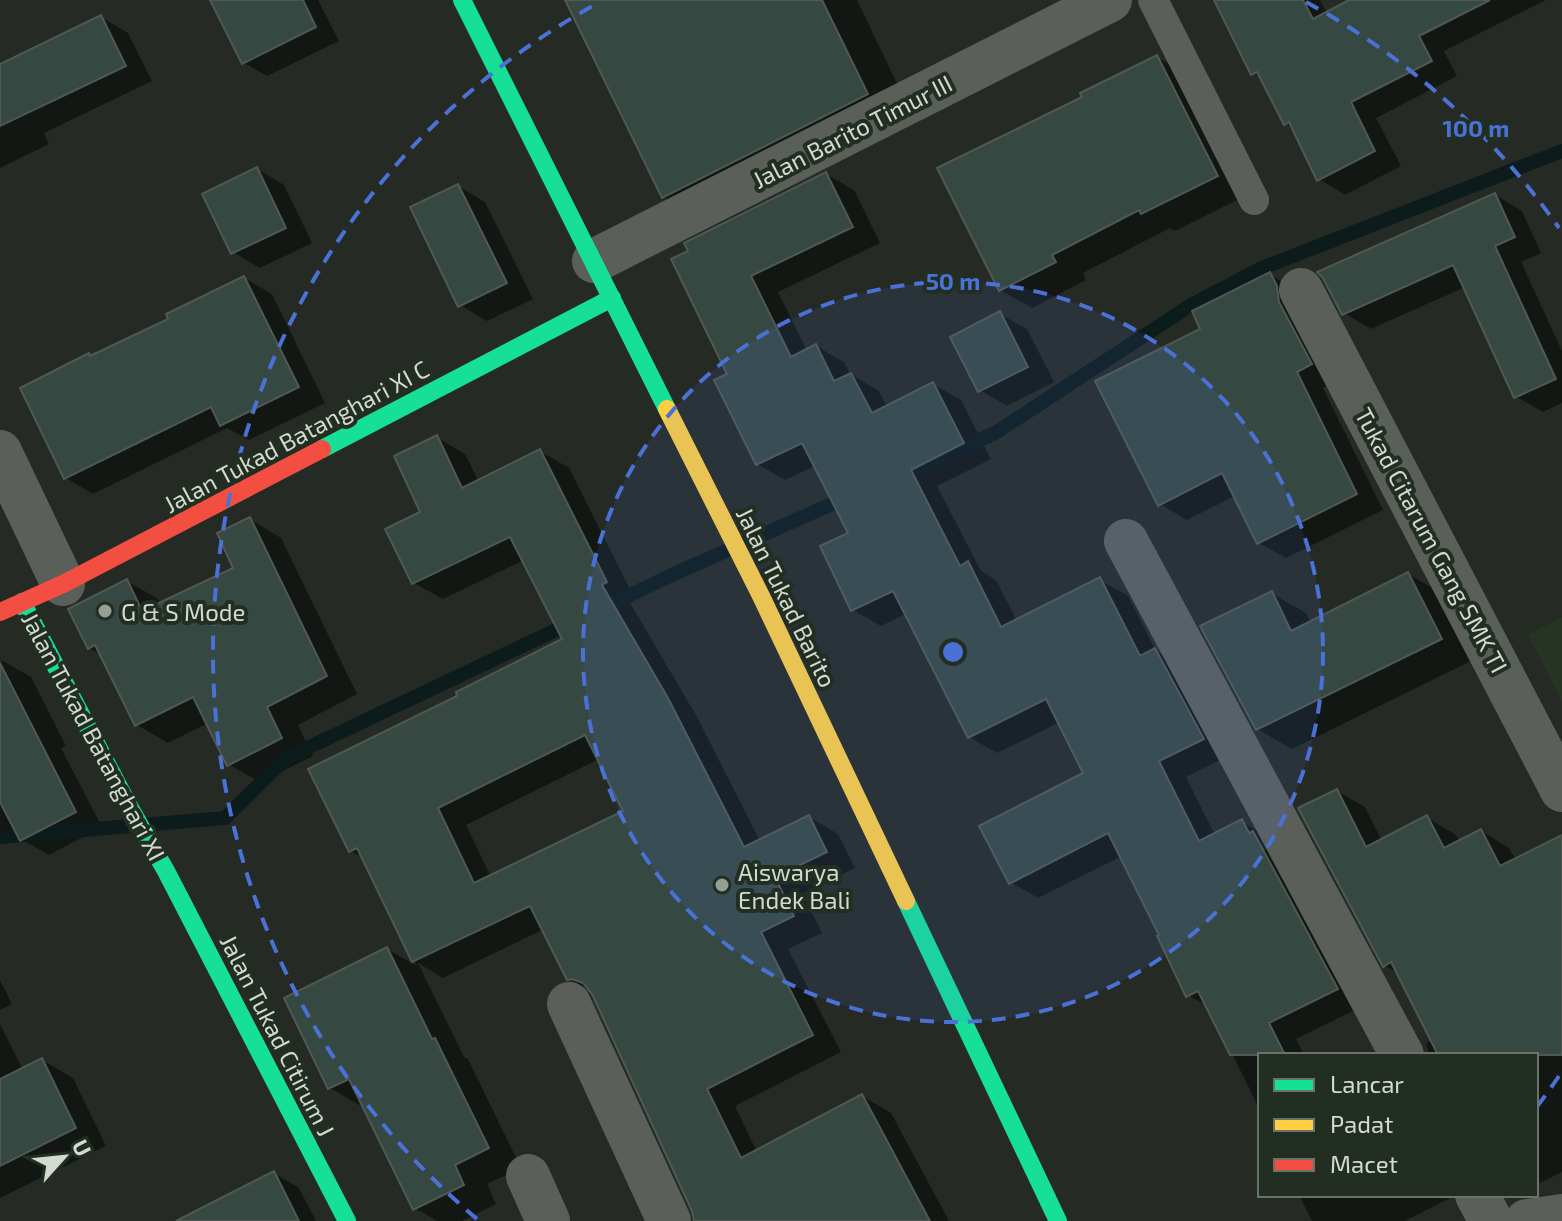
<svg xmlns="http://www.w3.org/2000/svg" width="1562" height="1221" font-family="'Exo 2',sans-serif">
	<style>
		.built { fill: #253423 }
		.shadow { fill: #0007; fill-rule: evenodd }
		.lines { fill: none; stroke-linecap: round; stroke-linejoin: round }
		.stream { stroke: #0c1b1b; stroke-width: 14 }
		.building { fill: #364842; stroke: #515853; stroke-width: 2; fill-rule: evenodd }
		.lane { stroke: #5a5f5a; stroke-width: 30 }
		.street { stroke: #5a5f5a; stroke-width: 44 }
		.fast { stroke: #16e098; stroke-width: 18 }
		.slow { stroke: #ffcf43; stroke-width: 18 }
		.jam { stroke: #f24e42; stroke-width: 18 }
		.ring { fill: none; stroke: #4a71d6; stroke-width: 4; stroke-dasharray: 14 10 }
		.poi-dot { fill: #969d95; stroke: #222e21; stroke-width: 3 }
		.labels { text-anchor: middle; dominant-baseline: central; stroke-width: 8; stroke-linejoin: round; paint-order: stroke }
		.street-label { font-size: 24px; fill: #d3dad2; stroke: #222e21 }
		.poi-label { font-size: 24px; fill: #d3dad2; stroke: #222e21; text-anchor: start }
		.centre { fill: #4a71d6; stroke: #222e21; stroke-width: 4 }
		.ring-label { font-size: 24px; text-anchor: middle; font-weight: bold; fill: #4a71d6; stroke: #222e21; stroke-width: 8; stroke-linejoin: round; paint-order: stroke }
	</style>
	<rect width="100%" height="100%" fill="#252b24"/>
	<polygon class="built" points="1562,617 1562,702 1528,635"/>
	<g class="shadow">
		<polygon points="222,0 318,0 339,41 267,76 244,63"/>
		<polygon points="567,0 857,0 916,123 713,225 664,197"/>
		<polygon points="1228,0 1320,0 1327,13 1354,0 1546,0 1444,51 1457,76 1376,118 1401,166 1345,195 1319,179 1294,128 1285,123 1263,79 1253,73"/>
		<polygon points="101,17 128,33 152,81 44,133 49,144 0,168 0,74"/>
		<polygon points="1157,57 1189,76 1249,194 1175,231 1170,228 1083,273 1086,280 1032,308 1000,290 1085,98"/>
		<polygon points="257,169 284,185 312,243 260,268 233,252"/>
		<polygon points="826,174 854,190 880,243 778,292 807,351 816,346 844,362 850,374 879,391 887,407 933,384 961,400 991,459 937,486 981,571 996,580 1017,621 1100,580 1128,596 1156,651 1183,667 1230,755 1186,777 1215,835 1242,822 1270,838 1365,1005 1296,1039 1304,1055 1260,1055 1260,1110 1209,1007 1188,995 1162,935 1122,856 1038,898 1010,882 1086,774 1060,722 997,753 969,737 907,613 881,626 853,610 850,534 815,466 785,480 757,464 729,375 674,260"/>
		<polygon points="458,186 485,202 533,299 487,321 460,305"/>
		<polygon points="1495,195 1522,211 1541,253 1521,262 1562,351 1562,403 1543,412 1515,396 1465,287 1371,329 1344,313"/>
		<polygon points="1270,275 1297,290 1338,380 1323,388 1383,510 1286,558 1259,543 1235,496 1187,520 1160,504 1203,330"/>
		<polygon points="244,278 272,294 325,403 249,440 227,428 93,494 66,478 92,357 171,320"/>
		<polygon points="1000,314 1027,329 1054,382 1007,406 980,390"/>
		<path d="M436,437L465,454L479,482L540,451L569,468L635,599L629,601L697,717L760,841L809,817L838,834L855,868L803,894L822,933L788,949L841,1052L735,1106L757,1152L862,1096L891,1113L949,1221H698L594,993L568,978L544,929L443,978L418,963L464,1057L468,1059L521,1168L487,1184L496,1204L462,1221H437L415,1208L363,1107L330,1088L387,949L417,966L364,858L350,851L460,697L564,640L524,560L443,599L414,583L423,513ZM599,759L626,812L491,877L466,825Z"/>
		<polygon points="250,519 281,538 357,694 298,725 313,756 260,782 228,764 208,723 168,743 137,725 103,656 89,648 127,581 158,599 161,605 236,569"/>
		<polygon points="1408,574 1443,594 1475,659 1292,749 1257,729 1271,593 1306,613 1311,623"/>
		<polygon points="3,661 31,677 66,746 61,748 102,827 49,855 21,839 16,830 0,838 0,663"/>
		<polygon points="1337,791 1365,807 1382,841 1427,818 1455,834 1460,842 1481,831 1509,848 1516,860 1562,843 1562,1172 1536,1185 1536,1055 1429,1055 1426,1043 1433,1040 1399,974 1384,965"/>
		<polygon points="0,980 12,1004 0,1010"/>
		<polygon points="0,1024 23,1070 42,1060 73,1078 106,1146 0,1198"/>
		<polygon points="274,1173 299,1188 316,1221 230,1221"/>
		<polygon points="1299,1195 1456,1195 1405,1221 1312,1221"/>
	</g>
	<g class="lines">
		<g class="stream">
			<polyline points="900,475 995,433 1191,305 1262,268 1562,151"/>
			<polyline points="597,611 676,573 848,497"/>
			<polyline points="0,837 225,818 286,758 575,621"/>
		</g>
	</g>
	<g class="building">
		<polygon points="210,0 303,0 316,27 242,64"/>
		<polygon points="565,0 822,0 868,94 662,198"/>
		<polygon points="1214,0 1303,0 1313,19 1349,0 1490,0 1419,36 1432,61 1351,102 1375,151 1317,181 1289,122 1284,125 1257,72 1251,75"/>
		<polygon points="101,15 126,66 0,126 0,64"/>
		<polygon points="1157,55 1218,176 1141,214 1139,210 1052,255 1056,262 999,291 937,168 1082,97 1080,93"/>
		<polygon points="257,167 286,228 231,254 202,194"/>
		<polygon points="826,172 853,227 751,276 791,357 816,344 834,381 851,373 872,413 933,382 964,443 911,470 960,566 968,561 1001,627 1100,577 1140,656 1155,648 1204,739 1159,761 1199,841 1242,819 1249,833 1253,831 1338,989 1269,1023 1285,1055 1230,1055 1198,991 1186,997 1157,936 1159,935 1108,833 1009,884 979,826 1083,773 1046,699 968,738 893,591 851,611 820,546 848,533 802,443 756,465 714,380 727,374 671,259 688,251 684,243"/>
		<polygon points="458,184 507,283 458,307 410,207"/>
		<polygon points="1495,193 1515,237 1495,246 1556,379 1514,398 1453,265 1342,315 1323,278 1317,272"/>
		<polygon points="1270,272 1277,286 1279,302 1312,364 1297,372 1357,494 1257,544 1222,473 1158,506 1095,381 1200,329 1192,311"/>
		<polygon points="244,276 299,387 220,426 211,407 64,479 20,388 89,353 90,356 168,319 166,314"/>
		<polygon points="1000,311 1028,367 978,392 950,337"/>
		<path d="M437,435L462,488L540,449L607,582L602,585L668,698L744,847L809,815L827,852L775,877L794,916L761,932L813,1035L707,1089L741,1158L862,1094L930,1221H694L692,1211L592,994L583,983L572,979L567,980L530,906L412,962L357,848L349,852L308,769L457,696L456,692L562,639L510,537L412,584L385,529L420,512L394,456ZM585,735L623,811L474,883L438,808Z"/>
		<polygon points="250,517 327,676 267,707 282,738 227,766 193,697 135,726 95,645 88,649 68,609 127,579 142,611 233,568 217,533"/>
		<polygon points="1408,572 1442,639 1256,730 1200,626 1272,591 1291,631"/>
		<polygon points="0,663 76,812 20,841 0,802"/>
		<polygon points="1337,789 1366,847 1427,815 1444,848 1481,829 1500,866 1562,835 1562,1055 1438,1055 1391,962 1383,967 1298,808"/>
		<polygon points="387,947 432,1039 435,1038 489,1148 455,1165 464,1185 413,1210 349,1079 328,1089 284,998"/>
		<polygon points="42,1058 76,1128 0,1166 0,1079"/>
		<polygon points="274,1171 299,1221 176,1221"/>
	</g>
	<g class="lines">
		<polyline class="lane" points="1153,0 1254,200"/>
		<g class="street">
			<polyline points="594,261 1110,0"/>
			<polyline points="1301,290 1562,790"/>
			<polyline points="0,452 63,584"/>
			<polyline points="1126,541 1402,1055"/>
			<polyline points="569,1004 669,1221"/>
			<polyline points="528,1176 548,1221"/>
			<polyline points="1477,1195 1491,1221"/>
			<polyline points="1527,1221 1562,1216"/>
		</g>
		<g class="fast">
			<polyline points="462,0 667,409"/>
			<polyline points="322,449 612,298"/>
			<polyline points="22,602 130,808 166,871 347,1221"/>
			<polyline points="906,901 1058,1221"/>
		</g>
		<polyline class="slow" points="667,409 761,596 906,901"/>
		<polyline class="jam" points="0,612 63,584 322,449"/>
	</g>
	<circle cx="953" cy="652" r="370" fill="#4a71d6" fill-opacity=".12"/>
	<g class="ring">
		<circle cx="953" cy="652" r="370"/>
		<path d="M1559 1076A740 740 0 0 1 1536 1108M477 1219A740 740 0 0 1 600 2M1306 2A740 740 0 0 1 1559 228"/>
	</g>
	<g class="poi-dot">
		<circle cx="105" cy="611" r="8"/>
		<circle cx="722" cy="885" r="8"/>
	</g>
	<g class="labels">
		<g class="street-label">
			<text transform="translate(852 131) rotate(-27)">Jalan Barito Timur III</text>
			<text transform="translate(296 436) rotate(-28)">Jalan Tukad Batanghari XI C</text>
			<text transform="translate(1432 540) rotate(62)">Tukad Citarum Gang SMK TI</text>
			<text transform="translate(787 597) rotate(64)">Jalan Tukad Barito</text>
			<text transform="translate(94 736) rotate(62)">Jalan Tukad Batanghari XI</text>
			<text transform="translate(278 1035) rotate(63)">Jalan Tukad Citirum J</text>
		</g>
		<g class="poi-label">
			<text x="121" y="611">G &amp; S Mode</text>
			<text x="738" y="871">Aiswarya<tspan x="738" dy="28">Endek Bali</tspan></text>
		</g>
	</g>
	<circle cx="953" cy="652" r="12" class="centre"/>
	<g class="ring-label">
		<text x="1476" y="137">100 m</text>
		<text x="953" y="290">50 m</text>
	</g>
	<rect x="1258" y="1053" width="280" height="144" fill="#222e21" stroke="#697368" stroke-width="2"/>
	<rect x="1274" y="1079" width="40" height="12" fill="#16e098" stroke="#697368" stroke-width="2"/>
	<text x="1330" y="1093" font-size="24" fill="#d3dad2">Lancar</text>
	<rect x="1274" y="1119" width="40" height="12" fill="#ffcf43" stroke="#697368" stroke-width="2"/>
	<text x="1330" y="1133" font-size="24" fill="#d3dad2">Padat</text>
	<rect x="1274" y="1159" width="40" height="12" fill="#f24e42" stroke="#697368" stroke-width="2"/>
	<text x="1330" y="1173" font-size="24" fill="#d3dad2">Macet</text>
	<g transform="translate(64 1157) rotate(63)" stroke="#222e21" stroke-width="6" paint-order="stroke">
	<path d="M0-6L14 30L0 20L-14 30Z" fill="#d3dad2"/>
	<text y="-12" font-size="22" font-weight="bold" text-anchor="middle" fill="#d3dad2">U</text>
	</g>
</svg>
